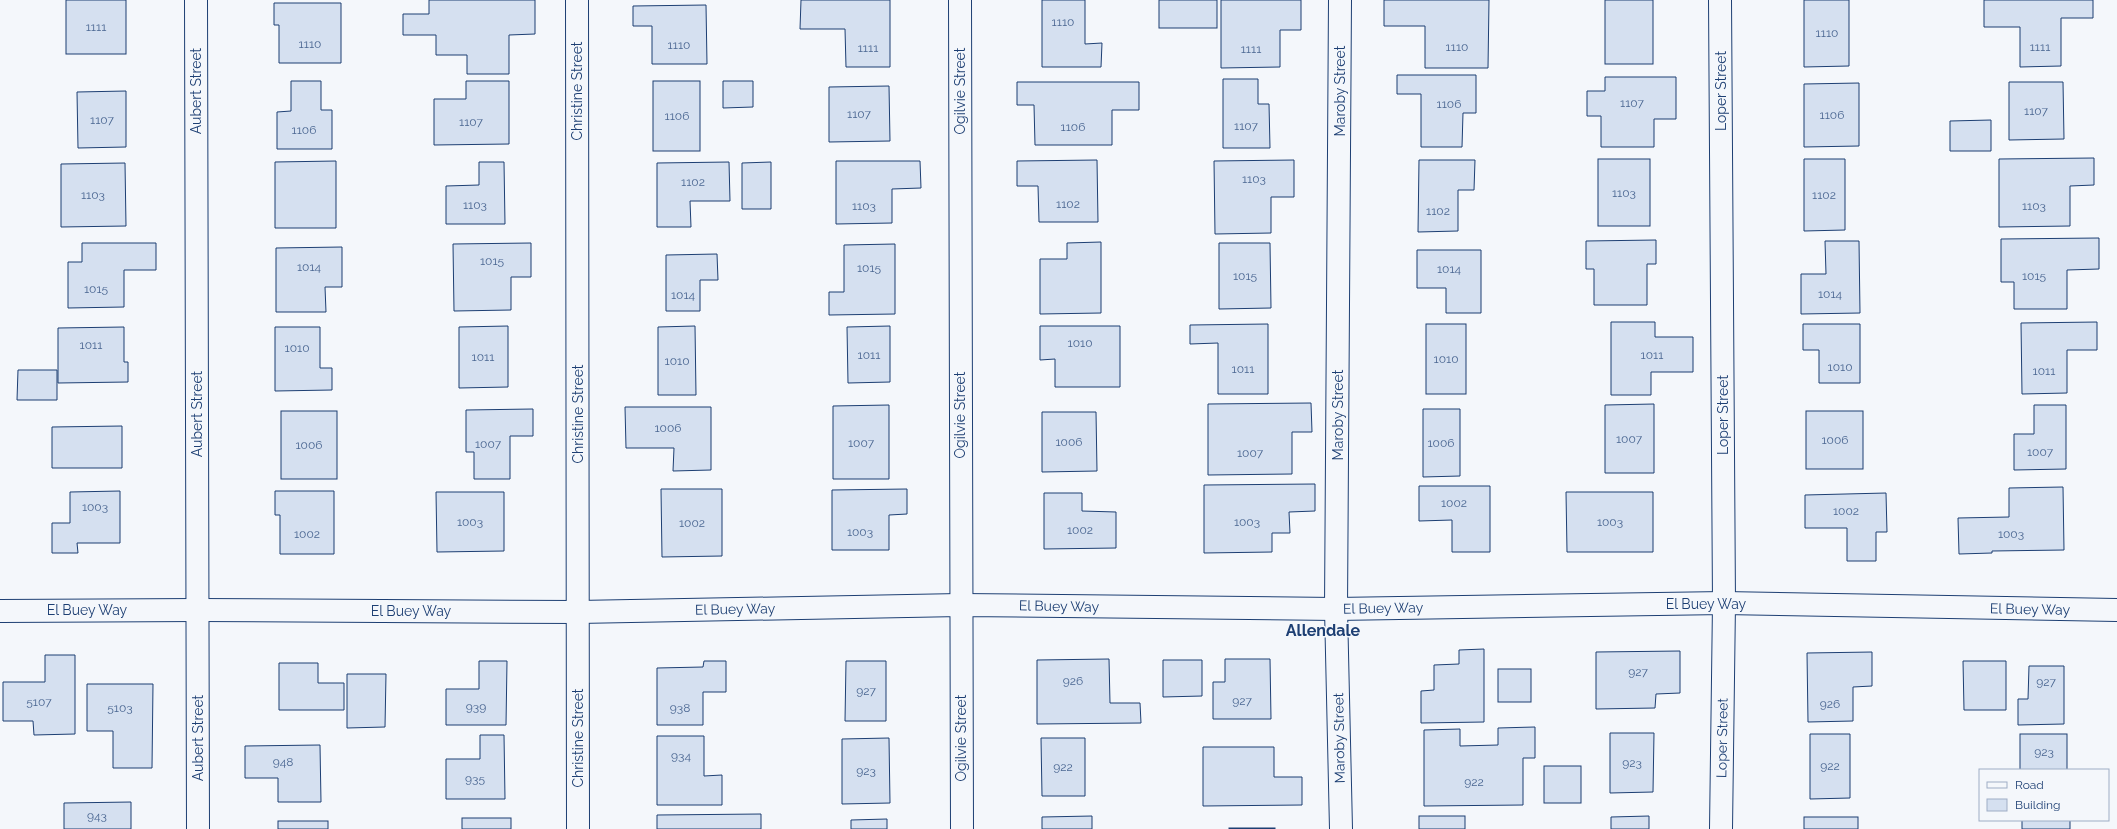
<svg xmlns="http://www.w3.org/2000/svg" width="2117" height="829" font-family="Raleway,sans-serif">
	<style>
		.building { fill: #d5e0f0; stroke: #1d3f73 }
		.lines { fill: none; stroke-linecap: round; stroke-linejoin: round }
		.minor-casing { stroke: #1d3f73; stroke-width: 24 }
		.minor { stroke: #f4f7fb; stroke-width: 22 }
		.labels { text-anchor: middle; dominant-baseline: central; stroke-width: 3; stroke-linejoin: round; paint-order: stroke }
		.number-label { font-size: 12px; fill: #4b6792 }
		.street-label { font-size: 14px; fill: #1d3f73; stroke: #f4f7fb }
		.quarter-label { font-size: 16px; font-weight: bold; fill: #1d3f73; stroke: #f4f7fb }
	</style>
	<rect width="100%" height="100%" fill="#f4f7fb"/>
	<g class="building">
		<rect x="66" y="0" width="60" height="54"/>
		<polygon points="429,0 535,0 535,34 509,35 509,74 467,74 467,55 436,55 436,35 403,35 403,14 429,14"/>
		<polygon points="801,0 890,0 890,67 846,67 845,29 800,29"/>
		<polygon points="1042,0 1085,0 1085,44 1102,43 1101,67 1042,67"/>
		<rect x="1159" y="0" width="58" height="28"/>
		<polygon points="1221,0 1301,0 1301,30 1280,30 1280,67 1221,68"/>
		<polygon points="1384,0 1489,0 1488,68 1425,68 1425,26 1384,26"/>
		<rect x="1605" y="0" width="48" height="64"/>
		<polygon points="1804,0 1849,0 1849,66 1804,67"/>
		<polygon points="1984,0 2093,0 2093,18 2061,18 2061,66 2020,67 2020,27 1984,27"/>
		<polygon points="274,3 341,3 341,63 279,63 279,25 274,25"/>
		<polygon points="706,5 707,64 652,64 652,26 633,26 633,6"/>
		<polygon points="1397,75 1476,75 1476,113 1463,113 1462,147 1421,147 1421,94 1397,94"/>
		<polygon points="1605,77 1676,77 1676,119 1654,119 1654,147 1601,147 1601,116 1587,116 1587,91 1605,91"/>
		<polygon points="1223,79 1258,79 1258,104 1269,104 1270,148 1223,148"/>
		<polygon points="291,81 321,81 321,110 332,110 332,149 277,149 277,112 291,111"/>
		<polygon points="466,81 509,81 509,144 434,145 434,99 466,99"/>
		<rect x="653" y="81" width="47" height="70"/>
		<polygon points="723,81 753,81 753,107 723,108"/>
		<polygon points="1017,82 1139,82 1139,110 1112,110 1112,145 1035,145 1034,105 1017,105"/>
		<polygon points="2009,82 2063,82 2064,139 2009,140"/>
		<polygon points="1859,83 1859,146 1804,147 1804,84"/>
		<polygon points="889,86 890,141 829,142 829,87"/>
		<polygon points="126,91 126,147 78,148 77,92"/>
		<polygon points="1991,120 1991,151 1950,151 1950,121"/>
		<polygon points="2094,158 2094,185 2070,186 2070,226 1999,227 1999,159"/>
		<rect x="1598" y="159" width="52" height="67"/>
		<polygon points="1804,159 1845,159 1845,230 1804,231"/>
		<polygon points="1097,160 1098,222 1039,222 1038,186 1017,186 1017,161"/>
		<polygon points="1294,160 1294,197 1271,197 1271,233 1215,234 1214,161"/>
		<polygon points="1419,160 1475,160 1474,190 1458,190 1458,231 1418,232"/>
		<polygon points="336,161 336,228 275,228 275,162"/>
		<polygon points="836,161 920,161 921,188 892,189 892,223 836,224"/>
		<polygon points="479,162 504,162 505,224 446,224 446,186 479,185"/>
		<polygon points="729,162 730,201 690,201 691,227 657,227 657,163"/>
		<polygon points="771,162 771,209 742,209 742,163"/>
		<polygon points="125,163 126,226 61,227 61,164"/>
		<polygon points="2099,238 2099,269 2067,270 2067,309 2014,309 2014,282 2001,282 2001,239"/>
		<polygon points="1656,240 1656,264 1647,264 1647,305 1594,305 1594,269 1586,269 1586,241"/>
		<polygon points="1825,241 1859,241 1860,313 1801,314 1801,274 1826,274"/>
		<polygon points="1101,242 1101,313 1040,314 1040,259 1067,259 1067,243"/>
		<polygon points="82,243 156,243 156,270 124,270 124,307 68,308 68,262 82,262"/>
		<polygon points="531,243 531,277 511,277 511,310 454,311 453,244"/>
		<polygon points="1219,243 1270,243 1271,308 1219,309"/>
		<polygon points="895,244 895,314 829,315 829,292 844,292 844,245"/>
		<polygon points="342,247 342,287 325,287 326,312 276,312 276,248"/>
		<polygon points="1417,250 1481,250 1481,313 1446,313 1446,288 1417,288"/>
		<polygon points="717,254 718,280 700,280 700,311 666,311 666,255"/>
		<polygon points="1611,322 1655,322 1655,337 1693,337 1693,372 1651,372 1651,395 1611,395"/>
		<polygon points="2097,322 2097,350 2067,350 2067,393 2022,394 2021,323"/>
		<polygon points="1268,324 1268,394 1218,394 1218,343 1190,344 1190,325"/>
		<rect x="1426" y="324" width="40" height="70"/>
		<polygon points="1803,324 1860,324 1860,383 1819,383 1819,350 1803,350"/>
		<polygon points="508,326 508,387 459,388 459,327"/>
		<polygon points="695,326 696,395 658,395 658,327"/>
		<polygon points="890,326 890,382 848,383 847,327"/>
		<polygon points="1040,326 1120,326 1120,387 1055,387 1055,359 1040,360"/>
		<polygon points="124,327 124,362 128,362 128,382 58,383 58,328"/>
		<polygon points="275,327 320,327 320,368 332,368 332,390 275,391"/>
		<polygon points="18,370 57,370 57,400 17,400"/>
		<polygon points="1311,403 1312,432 1292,432 1292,474 1208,475 1208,404"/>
		<polygon points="1654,404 1654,473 1605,473 1605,405"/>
		<polygon points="889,405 889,479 833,479 833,406"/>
		<polygon points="2034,405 2066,405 2066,469 2014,470 2014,434 2034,434"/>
		<polygon points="625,407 711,407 711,470 673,471 674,448 626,448"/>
		<polygon points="533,409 533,436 510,436 510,479 474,479 474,452 466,452 466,410"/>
		<polygon points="1423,409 1460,409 1460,476 1423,477"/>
		<rect x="281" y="411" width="56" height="68"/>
		<rect x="1806" y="411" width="57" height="58"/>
		<polygon points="1042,412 1096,412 1097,471 1042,472"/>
		<polygon points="122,426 122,468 52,468 52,427"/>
		<polygon points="1315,484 1315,511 1289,512 1290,533 1272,533 1272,552 1204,553 1204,485"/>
		<polygon points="1419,486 1490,486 1490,552 1452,552 1452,520 1419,521"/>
		<polygon points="2063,487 2064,550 1992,551 1992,553 1959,554 1958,518 2009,517 2009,488"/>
		<polygon points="661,489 722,489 722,556 662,557"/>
		<polygon points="907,489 907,514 889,515 889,550 832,550 832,490"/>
		<polygon points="120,491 120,543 77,543 78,553 52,553 52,523 70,523 70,492"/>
		<polygon points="275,491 334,491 334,554 280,554 280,515 275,515"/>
		<polygon points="436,492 504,492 504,551 437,552"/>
		<polygon points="1566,492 1653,492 1653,552 1567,552"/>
		<polygon points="1044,493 1082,493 1082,511 1116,512 1116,548 1044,549"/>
		<polygon points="1886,493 1887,532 1876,532 1876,561 1847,561 1847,528 1805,528 1805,495"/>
		<polygon points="1484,649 1484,722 1421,723 1421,691 1434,690 1434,665 1459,664 1459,650"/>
		<polygon points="1680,651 1680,693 1656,694 1655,708 1596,709 1596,652"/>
		<polygon points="1872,652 1872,686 1853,687 1853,721 1808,722 1807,653"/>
		<polygon points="45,655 75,655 75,734 34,735 33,721 3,721 3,682 45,682"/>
		<polygon points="1109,659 1110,703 1140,703 1141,723 1037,724 1037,660"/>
		<polygon points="1225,659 1270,659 1271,719 1213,719 1213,682 1225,682"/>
		<polygon points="1163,660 1202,660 1202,696 1163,697"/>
		<polygon points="479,661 507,661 506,725 446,725 446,689 479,689"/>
		<polygon points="704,661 726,661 726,692 703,692 703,725 657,725 657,668 703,667"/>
		<polygon points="846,661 886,661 886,721 845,721"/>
		<polygon points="1963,661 2006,661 2006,710 1964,710"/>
		<polygon points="279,663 318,663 318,683 344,683 344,710 279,710"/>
		<polygon points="2029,666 2064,666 2064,724 2018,725 2018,699 2028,699"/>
		<rect x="1498" y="669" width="33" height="33"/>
		<polygon points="347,674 386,674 385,727 347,728"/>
		<polygon points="87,684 153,684 152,768 113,768 113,731 87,731"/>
		<polygon points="1535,727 1535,758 1523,758 1523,805 1424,806 1424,730 1460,729 1460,746 1498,745 1498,728"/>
		<polygon points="1610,733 1654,733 1653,792 1610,793"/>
		<polygon points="1810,734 1850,734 1850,798 1810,799"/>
		<rect x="2020" y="734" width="47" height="36"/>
		<polygon points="480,735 504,735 505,799 446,799 446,759 480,759"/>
		<polygon points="657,736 704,736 704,776 722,775 722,805 657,805"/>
		<polygon points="889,738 890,803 842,804 842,739"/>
		<polygon points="1041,738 1085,738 1085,796 1042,796"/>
		<polygon points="320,745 321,802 278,802 278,778 245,778 245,746"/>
		<polygon points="1203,747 1274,747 1274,777 1302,777 1302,805 1203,806"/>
		<rect x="1544" y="766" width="37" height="37"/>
		<polygon points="131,802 131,829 64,829 64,803"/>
		<polygon points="761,814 761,829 657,829 657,815"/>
		<polygon points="1092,816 1092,829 1042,829 1042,817"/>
		<rect x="1419" y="816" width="46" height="13"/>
		<polygon points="1649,816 1649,829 1611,829 1611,817"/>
		<rect x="1804" y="817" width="54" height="12"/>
		<rect x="462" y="818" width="49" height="11"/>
		<polygon points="887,819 887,829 851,829 851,820"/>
		<rect x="2022" y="820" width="48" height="9"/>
		<rect x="278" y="821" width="50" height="8"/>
		<rect x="1229" y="828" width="46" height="1"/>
	</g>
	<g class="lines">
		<defs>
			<g id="minor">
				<polyline points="196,0 198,829"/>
				<polyline points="577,0 578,829"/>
				<polyline points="960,0 962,829"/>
				<polyline points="1340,0 1336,609 1341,829"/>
				<polyline points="1720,0 1724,603 1721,829"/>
				<polyline points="0,611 198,610 578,612 960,605 1336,609 1724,603 2117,610"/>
			</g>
		</defs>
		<use href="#minor" class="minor-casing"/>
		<use href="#minor" class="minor"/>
	</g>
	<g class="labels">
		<g class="number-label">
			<text x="1063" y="22">1110</text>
			<text x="96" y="27">1111</text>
			<text x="1827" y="33">1110</text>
			<text x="310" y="44">1110</text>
			<text x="679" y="45">1110</text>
			<text x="1457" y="47">1110</text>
			<text x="2040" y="47">1111</text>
			<text x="868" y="48">1111</text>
			<text x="1251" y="49">1111</text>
			<text x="1632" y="103">1107</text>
			<text x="1449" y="104">1106</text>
			<text x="2036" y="111">1107</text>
			<text x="859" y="114">1107</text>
			<text x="1832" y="115">1106</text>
			<text x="677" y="116">1106</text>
			<text x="102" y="120">1107</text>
			<text x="471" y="122">1107</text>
			<text x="1246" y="126">1107</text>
			<text x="1073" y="127">1106</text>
			<text x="304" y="130">1106</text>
			<text x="1254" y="179">1103</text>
			<text x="693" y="182">1102</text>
			<text x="1624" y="193">1103</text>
			<text x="93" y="195">1103</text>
			<text x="1824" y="195">1102</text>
			<text x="1068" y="204">1102</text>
			<text x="475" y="205">1103</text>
			<text x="864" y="206">1103</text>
			<text x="2034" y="206">1103</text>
			<text x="1438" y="211">1102</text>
			<text x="492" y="261">1015</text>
			<text x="309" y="267">1014</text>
			<text x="869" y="268">1015</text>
			<text x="1449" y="269">1014</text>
			<text x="1245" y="276">1015</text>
			<text x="2034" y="276">1015</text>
			<text x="96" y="289">1015</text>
			<text x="1830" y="294">1014</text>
			<text x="683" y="295">1014</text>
			<text x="1080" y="343">1010</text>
			<text x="91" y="345">1011</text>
			<text x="297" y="348">1010</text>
			<text x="869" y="355">1011</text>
			<text x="1652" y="355">1011</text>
			<text x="483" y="357">1011</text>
			<text x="1446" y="359">1010</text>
			<text x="677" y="361">1010</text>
			<text x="1840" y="367">1010</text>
			<text x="1243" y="369">1011</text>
			<text x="2044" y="371">1011</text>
			<text x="668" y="428">1006</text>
			<text x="1629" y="439">1007</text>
			<text x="1835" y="440">1006</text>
			<text x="1069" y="442">1006</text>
			<text x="861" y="443">1007</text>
			<text x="1441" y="443">1006</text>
			<text x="488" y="444">1007</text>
			<text x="309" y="445">1006</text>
			<text x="2040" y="452">1007</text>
			<text x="1250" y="453">1007</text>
			<text x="1454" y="503">1002</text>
			<text x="95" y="507">1003</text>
			<text x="1846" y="511">1002</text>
			<text x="470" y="522">1003</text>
			<text x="1247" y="522">1003</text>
			<text x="1610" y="522">1003</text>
			<text x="692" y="523">1002</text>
			<text x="1080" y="530">1002</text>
			<text x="860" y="532">1003</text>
			<text x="307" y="534">1002</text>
			<text x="2011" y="534">1003</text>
			<text x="1638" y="672">927</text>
			<text x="1073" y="681">926</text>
			<text x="2046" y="682">927</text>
			<text x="866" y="691">927</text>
			<text x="1242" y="701">927</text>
			<text x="39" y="702">5107</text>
			<text x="1830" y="704">926</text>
			<text x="476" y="707">939</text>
			<text x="120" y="708">5103</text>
			<text x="680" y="708">938</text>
			<text x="2044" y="752">923</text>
			<text x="681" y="756">934</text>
			<text x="283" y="762">948</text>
			<text x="1632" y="763">923</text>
			<text x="1830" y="766">922</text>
			<text x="1063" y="767">922</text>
			<text x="866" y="771">923</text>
			<text x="475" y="779">935</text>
			<text x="1474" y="782">922</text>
			<text x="97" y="816">943</text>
		</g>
		<g class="street-label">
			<text transform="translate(196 91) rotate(-90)">Aubert Street</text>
			<text transform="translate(577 91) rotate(-90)">Christine Street</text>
			<text transform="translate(960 91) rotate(-90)">Ogilvie Street</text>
			<text transform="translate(1340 91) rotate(-90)">Maroby Street</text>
			<text transform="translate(1721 91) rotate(-90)">Loper Street</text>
			<text transform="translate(197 414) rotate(-90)">Aubert Street</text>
			<text transform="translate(578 414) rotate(-90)">Christine Street</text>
			<text transform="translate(960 415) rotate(-90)">Ogilvie Street</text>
			<text transform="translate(1338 415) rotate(-90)">Maroby Street</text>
			<text transform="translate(1723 415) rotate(-90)">Loper Street</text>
			<text x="1706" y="604">El Buey Way</text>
			<text transform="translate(1059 606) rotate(1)">El Buey Way</text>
			<text transform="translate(1383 608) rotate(-1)">El Buey Way</text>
			<text transform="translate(735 609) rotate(-1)">El Buey Way</text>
			<text transform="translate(2030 609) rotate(1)">El Buey Way</text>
			<text x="87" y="610">El Buey Way</text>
			<text x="411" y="611">El Buey Way</text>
			<text transform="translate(198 738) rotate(-90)">Aubert Street</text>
			<text transform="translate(578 738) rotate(-90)">Christine Street</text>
			<text transform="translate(961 738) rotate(-90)">Ogilvie Street</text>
			<text transform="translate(1339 738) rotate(-91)">Maroby Street</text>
			<text transform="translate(1722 738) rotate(-89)">Loper Street</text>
		</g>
		<g class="quarter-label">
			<text x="1323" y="630">Allendale</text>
		</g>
	</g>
	<rect x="1979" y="769" width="130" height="52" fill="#f4f7fb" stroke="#9eadc5"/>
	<rect x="1987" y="782" width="20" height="6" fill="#f4f7fb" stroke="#9eadc5"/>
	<text x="2015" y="789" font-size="12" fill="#1d3f73">Road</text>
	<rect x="1987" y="799" width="20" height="12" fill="#d5e0f0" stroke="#9eadc5"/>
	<text x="2015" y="809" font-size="12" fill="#1d3f73">Building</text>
</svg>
